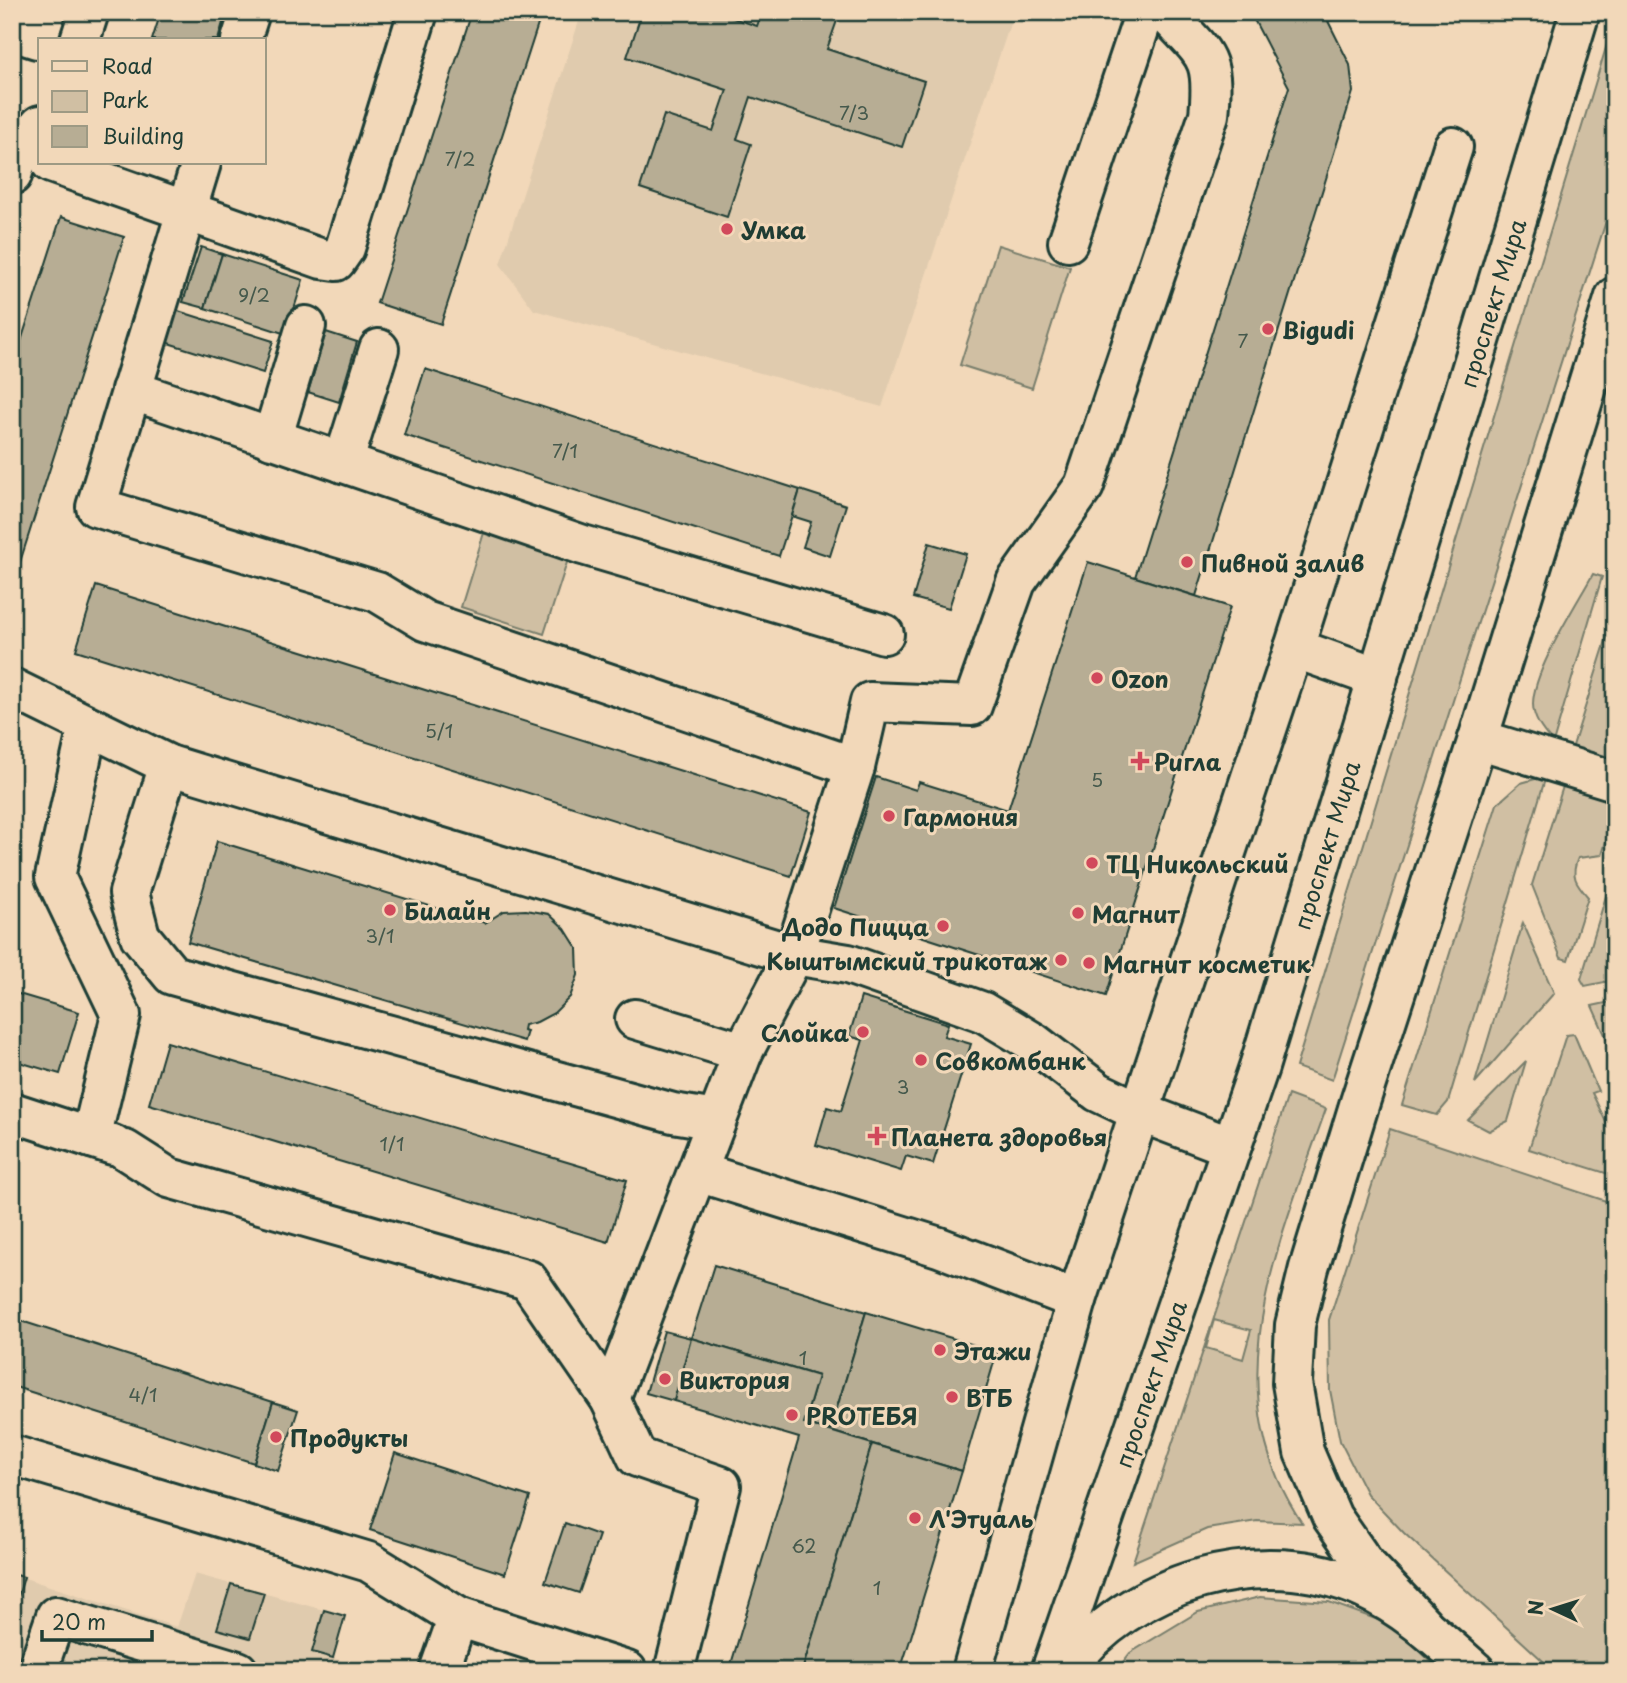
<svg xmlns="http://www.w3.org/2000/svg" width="1627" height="1683" font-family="'Playpen Sans',sans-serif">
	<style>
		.built { fill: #e0cbae }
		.green { fill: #d0bfa3; stroke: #787e6c; stroke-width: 2; fill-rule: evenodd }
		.building { fill: #b7ad94; stroke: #1f3d34; stroke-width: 2 }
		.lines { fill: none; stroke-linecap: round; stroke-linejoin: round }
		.minor-casing { stroke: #1f3d34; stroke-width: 44 }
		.major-casing { stroke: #1f3d34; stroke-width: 44 }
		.minor { stroke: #f2d8b9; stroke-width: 38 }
		.major { stroke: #f2d8b9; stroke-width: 38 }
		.poi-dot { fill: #d1495b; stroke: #f2d8b9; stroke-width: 2.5 }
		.labels { text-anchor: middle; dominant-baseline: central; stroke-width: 6; stroke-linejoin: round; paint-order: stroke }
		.number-label { font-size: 19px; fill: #45594c }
		.poi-label { font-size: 23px; font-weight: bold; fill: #1f3d34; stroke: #f2d8b9; text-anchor: start }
		.street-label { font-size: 23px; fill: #1f3d34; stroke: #f2d8b9 }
	</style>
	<rect width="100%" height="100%" fill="#f2d8b9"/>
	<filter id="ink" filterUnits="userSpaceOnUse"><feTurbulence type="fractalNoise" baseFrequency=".0143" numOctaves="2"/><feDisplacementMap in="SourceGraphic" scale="14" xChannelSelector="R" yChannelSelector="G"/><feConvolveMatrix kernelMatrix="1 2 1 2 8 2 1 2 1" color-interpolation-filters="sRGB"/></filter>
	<g filter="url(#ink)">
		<g class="built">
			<polygon points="582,12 1014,12 882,407 534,310 500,264"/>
			<polygon points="12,1574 177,1627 195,1574 345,1616 333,1658 374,1671 12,1671"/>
		</g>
		<g class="green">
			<polygon points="1615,18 1615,193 1332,1080 1296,1067"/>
			<polygon points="998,245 1070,267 1032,388 960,365"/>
			<polygon points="487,523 571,550 544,634 461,607"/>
			<path d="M1593,574L1602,577L1553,743C1544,732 1533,720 1533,704C1533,671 1576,605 1593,574Z"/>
			<polygon points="1615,612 1615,762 1572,749"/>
			<polygon points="1546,776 1448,1102 1437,1115 1402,1105 1497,804 1521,783"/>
			<path d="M1565,780L1615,798V811L1602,855L1578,858C1570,876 1576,883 1588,897L1568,960L1561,958L1532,885Z"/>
			<polygon points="1615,866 1615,980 1585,986 1581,979"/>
			<polygon points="1523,923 1554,993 1475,1083"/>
			<polygon points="1615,1001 1615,1057 1592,1006"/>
			<polygon points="1574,1034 1598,1091 1592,1093 1607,1124 1615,1121 1615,1176 1529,1149 1566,1035"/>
			<polygon points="1526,1061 1508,1121 1489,1131 1468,1120"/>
			<path d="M1288,1095L1326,1109C1278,1245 1212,1389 1302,1523L1257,1521L1207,1529L1133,1562ZM1214,1320L1251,1330L1243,1359L1206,1348Z"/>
			<polygon points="1390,1129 1615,1204 1615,1671 1554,1671 1404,1533 1367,1494 1340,1441 1330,1390 1329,1320"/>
			<polygon points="1260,1597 1329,1602 1392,1625 1441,1671 1116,1671 1130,1653 1198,1612"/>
		</g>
		<g class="building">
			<polygon points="161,12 226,12 218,40 152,40"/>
			<polygon points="472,12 542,12 441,324 377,303"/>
			<polygon points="642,12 715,12 757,26 762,12 840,12 827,49 924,81 902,147 751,97 737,139 751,144 727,217 640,188 664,115 713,131 727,90 627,57"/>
			<polygon points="1250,12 1337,12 1339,17 1328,21 1350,65 1353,92 1196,596 1135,577 1289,87"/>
			<polygon points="61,217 124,237 12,587 12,369"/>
			<polygon points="201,247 222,254 205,308 183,302"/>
			<polygon points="222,254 303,280 286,334 205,308"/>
			<polygon points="175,310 273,341 263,373 165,342"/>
			<polygon points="326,332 357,342 339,402 308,392"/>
			<polygon points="425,369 800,490 779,556 404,435"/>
			<polygon points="800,490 846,505 830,556 803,547 811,522 792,516"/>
			<polygon points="929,543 966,554 949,608 913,598"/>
			<polygon points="1088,562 1230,607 1106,996 834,908 876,777 916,790 919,782 1008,810"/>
			<polygon points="96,586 811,812 791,876 76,650"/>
			<polygon points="217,841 485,923 504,911 526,910 549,914 565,929 577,948 578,975 570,997 554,1013 537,1022 524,1025 523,1030 527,1031 524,1041 188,942"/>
			<polygon points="12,992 79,1012 60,1074 12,1060"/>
			<polygon points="861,997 948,1024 944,1036 971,1044 933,1164 906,1156 901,1171 816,1145 827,1107 841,1111 863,1040 849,1036"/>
			<polygon points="167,1042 627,1180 608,1242 149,1104"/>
			<polygon points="714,1265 866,1312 830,1431 804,1423 818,1376 691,1338"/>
			<polygon points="866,1312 997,1352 962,1471 830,1431"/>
			<polygon points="12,1318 273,1402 254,1463 12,1386"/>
			<polygon points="664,1331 691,1338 674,1401 646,1393"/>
			<polygon points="691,1338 818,1376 804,1423 872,1444 802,1671 729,1671 799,1438 674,1401"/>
			<polygon points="273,1402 298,1410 278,1471 254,1463"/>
			<polygon points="872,1444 962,1471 911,1637 900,1671 802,1671"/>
			<polygon points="395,1453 530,1497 505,1574 370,1530"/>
			<polygon points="565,1523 599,1535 579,1593 545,1582"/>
			<polygon points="12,1574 24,1577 17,1600 12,1599"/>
			<polygon points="231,1584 264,1593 250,1638 217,1629"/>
			<polygon points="324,1610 345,1616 333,1658 312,1652"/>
		</g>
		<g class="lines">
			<defs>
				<g id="minor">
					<polyline points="12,31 37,39 46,12"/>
					<polyline points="80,40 89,12"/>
					<polyline points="241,40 250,12"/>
					<polyline points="51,163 322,259 336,261 345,248 418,12"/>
					<polyline points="201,163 96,507 377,592 425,621 855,767"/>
					<polyline points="12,175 19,152 40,125"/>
					<polyline points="1068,242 1145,12"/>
					<polyline points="131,390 583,545 884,634"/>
					<polyline points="272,439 306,326"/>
					<polyline points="343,463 379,349"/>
					<polyline points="1378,678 1294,648 1453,147"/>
					<polyline points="12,688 169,765 794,955 848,964 983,1012 1033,1042 1098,1092 1142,1113 1231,1147"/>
					<polyline points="88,727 55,877 121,1015 91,1138"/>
					<polyline points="1478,739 1615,781"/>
					<polyline points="169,765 129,893 140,936 172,975 673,1113 716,1120"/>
					<polyline points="635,1019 743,1052"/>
					<polyline points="12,1112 113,1145"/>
					<polyline points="125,1150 169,1178 528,1280 610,1399 637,1457 721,1486 674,1671"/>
					<polyline points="698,1172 939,1247 1077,1300"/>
					<path d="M610,1399L743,1052L794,955L855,767L870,702L972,706L1016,582L1084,486L1209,115C1215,53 1204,56 1165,12"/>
					<polyline points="12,1455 369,1562 458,1617 627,1671"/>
					<polyline points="37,1671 56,1616 238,1671"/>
					<polyline points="439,1671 458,1617"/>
					<polyline points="972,1671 1077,1300 1294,648"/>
				</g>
				<g id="major">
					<polyline points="1423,1625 1364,1563 1332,1517 1304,1452 1292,1383 1295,1325 1309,1268 1360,1102 1478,739 1615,297"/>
					<polyline points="1051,1671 1259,1067 1580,12"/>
					<path d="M1064,1671C1130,1581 1261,1542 1364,1589C1406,1608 1441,1641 1475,1671"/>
				</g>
			</defs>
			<use href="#minor" class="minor-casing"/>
			<use href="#major" class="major-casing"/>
			<use href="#minor" class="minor"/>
			<use href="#major" class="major"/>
		</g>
	</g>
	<g class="poi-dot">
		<circle cx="727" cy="229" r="7"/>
		<circle cx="1268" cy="329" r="7"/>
		<circle cx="1187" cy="562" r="7"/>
		<circle cx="1097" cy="678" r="7"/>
		<path d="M1136.5 750.5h7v7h7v7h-7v7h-7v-7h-7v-7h7z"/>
		<circle cx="889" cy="816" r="7"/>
		<circle cx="1092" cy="863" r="7"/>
		<circle cx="390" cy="910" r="7"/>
		<circle cx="1078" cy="913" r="7"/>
		<circle cx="943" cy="926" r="7"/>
		<circle cx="1061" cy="960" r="7"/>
		<circle cx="1089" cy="963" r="7"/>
		<circle cx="863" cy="1032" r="7"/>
		<circle cx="921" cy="1060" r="7"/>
		<path d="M873.5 1125.5h7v7h7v7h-7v7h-7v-7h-7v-7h7z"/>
		<circle cx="940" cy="1350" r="7"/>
		<circle cx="665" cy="1379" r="7"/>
		<circle cx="952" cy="1397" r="7"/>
		<circle cx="792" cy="1415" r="7"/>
		<circle cx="276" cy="1437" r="7"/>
		<circle cx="915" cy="1518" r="7"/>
	</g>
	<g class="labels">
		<g class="number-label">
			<text x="854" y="112">7/3</text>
			<text x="460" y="158">7/2</text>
			<text x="254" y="294">9/2</text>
			<text x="1243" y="340">7</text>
			<text x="565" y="450">7/1</text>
			<text x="439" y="730">5/1</text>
			<text x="1097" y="779">5</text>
			<text x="380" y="935">3/1</text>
			<text x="903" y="1086">3</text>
			<text x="392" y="1143">1/1</text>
			<text x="803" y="1357">1</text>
			<text x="143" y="1394">4/1</text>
			<text x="804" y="1545">62</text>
			<text x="877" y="1587">1</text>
		</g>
		<g class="poi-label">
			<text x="741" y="229">Умка</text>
			<text x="1282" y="329">Bigudi</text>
			<text x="1201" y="562">Пивной залив</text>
			<text x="1111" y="678">Ozon</text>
			<text x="1154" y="761">Ригла</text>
			<text x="903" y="816">Гармония</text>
			<text x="1106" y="863">ТЦ Никольский</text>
			<text x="404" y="910">Билайн</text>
			<text x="1092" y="913">Магнит</text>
			<text x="929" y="926" text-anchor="end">Додо Пицца</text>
			<text x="1047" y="960" text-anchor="end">Кыштымский трикотаж</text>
			<text x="1103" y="963">Магнит косметик</text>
			<text x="849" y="1032" text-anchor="end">Слойка</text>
			<text x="935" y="1060">Совкомбанк</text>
			<text x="891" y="1136">Планета здоровья</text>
			<text x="954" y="1350">Этажи</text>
			<text x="679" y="1379">Виктория</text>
			<text x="966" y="1397">ВТБ</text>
			<text x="806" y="1415">PROТЕБЯ</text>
			<text x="290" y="1437">Продукты</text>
			<text x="929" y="1518">Л'Этуаль</text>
		</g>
		<g class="street-label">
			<text transform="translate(1492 303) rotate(-73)">проспект Мира</text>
			<text transform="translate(1326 845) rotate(-73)">проспект Мира</text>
			<text transform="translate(1150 1384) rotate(-71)">проспект Мира</text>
		</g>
	</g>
	<rect width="1627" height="1683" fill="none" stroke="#f2d8b9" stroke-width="42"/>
	<rect x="21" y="21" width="1585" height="1641" fill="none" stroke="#1f3d34" stroke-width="2.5" filter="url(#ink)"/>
	<rect x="38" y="38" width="228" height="126" fill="#f2d8b9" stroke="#9e9a84" stroke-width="2"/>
	<rect x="52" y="61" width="35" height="10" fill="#f2d8b9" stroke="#9e9a84" stroke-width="2"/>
	<text x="102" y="74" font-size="21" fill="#1f3d34">Road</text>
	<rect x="52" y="91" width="35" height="21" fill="#d0bfa3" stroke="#9e9a84" stroke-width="2"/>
	<text x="102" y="108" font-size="21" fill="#1f3d34">Park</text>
	<rect x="52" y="126" width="35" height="21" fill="#b7ad94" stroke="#9e9a84" stroke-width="2"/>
	<text x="102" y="144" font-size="21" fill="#1f3d34">Building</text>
	<g transform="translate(1553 1609) rotate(274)" stroke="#f2d8b9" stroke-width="5" paint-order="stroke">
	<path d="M0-5L12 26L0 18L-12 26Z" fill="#1f3d34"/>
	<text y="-10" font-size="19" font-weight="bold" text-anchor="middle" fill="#1f3d34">N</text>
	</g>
	<path d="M42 1630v10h110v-10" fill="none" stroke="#1f3d34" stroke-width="3.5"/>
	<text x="52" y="1630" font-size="21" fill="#1f3d34" stroke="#f2d8b9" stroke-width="5" paint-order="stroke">20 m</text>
</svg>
